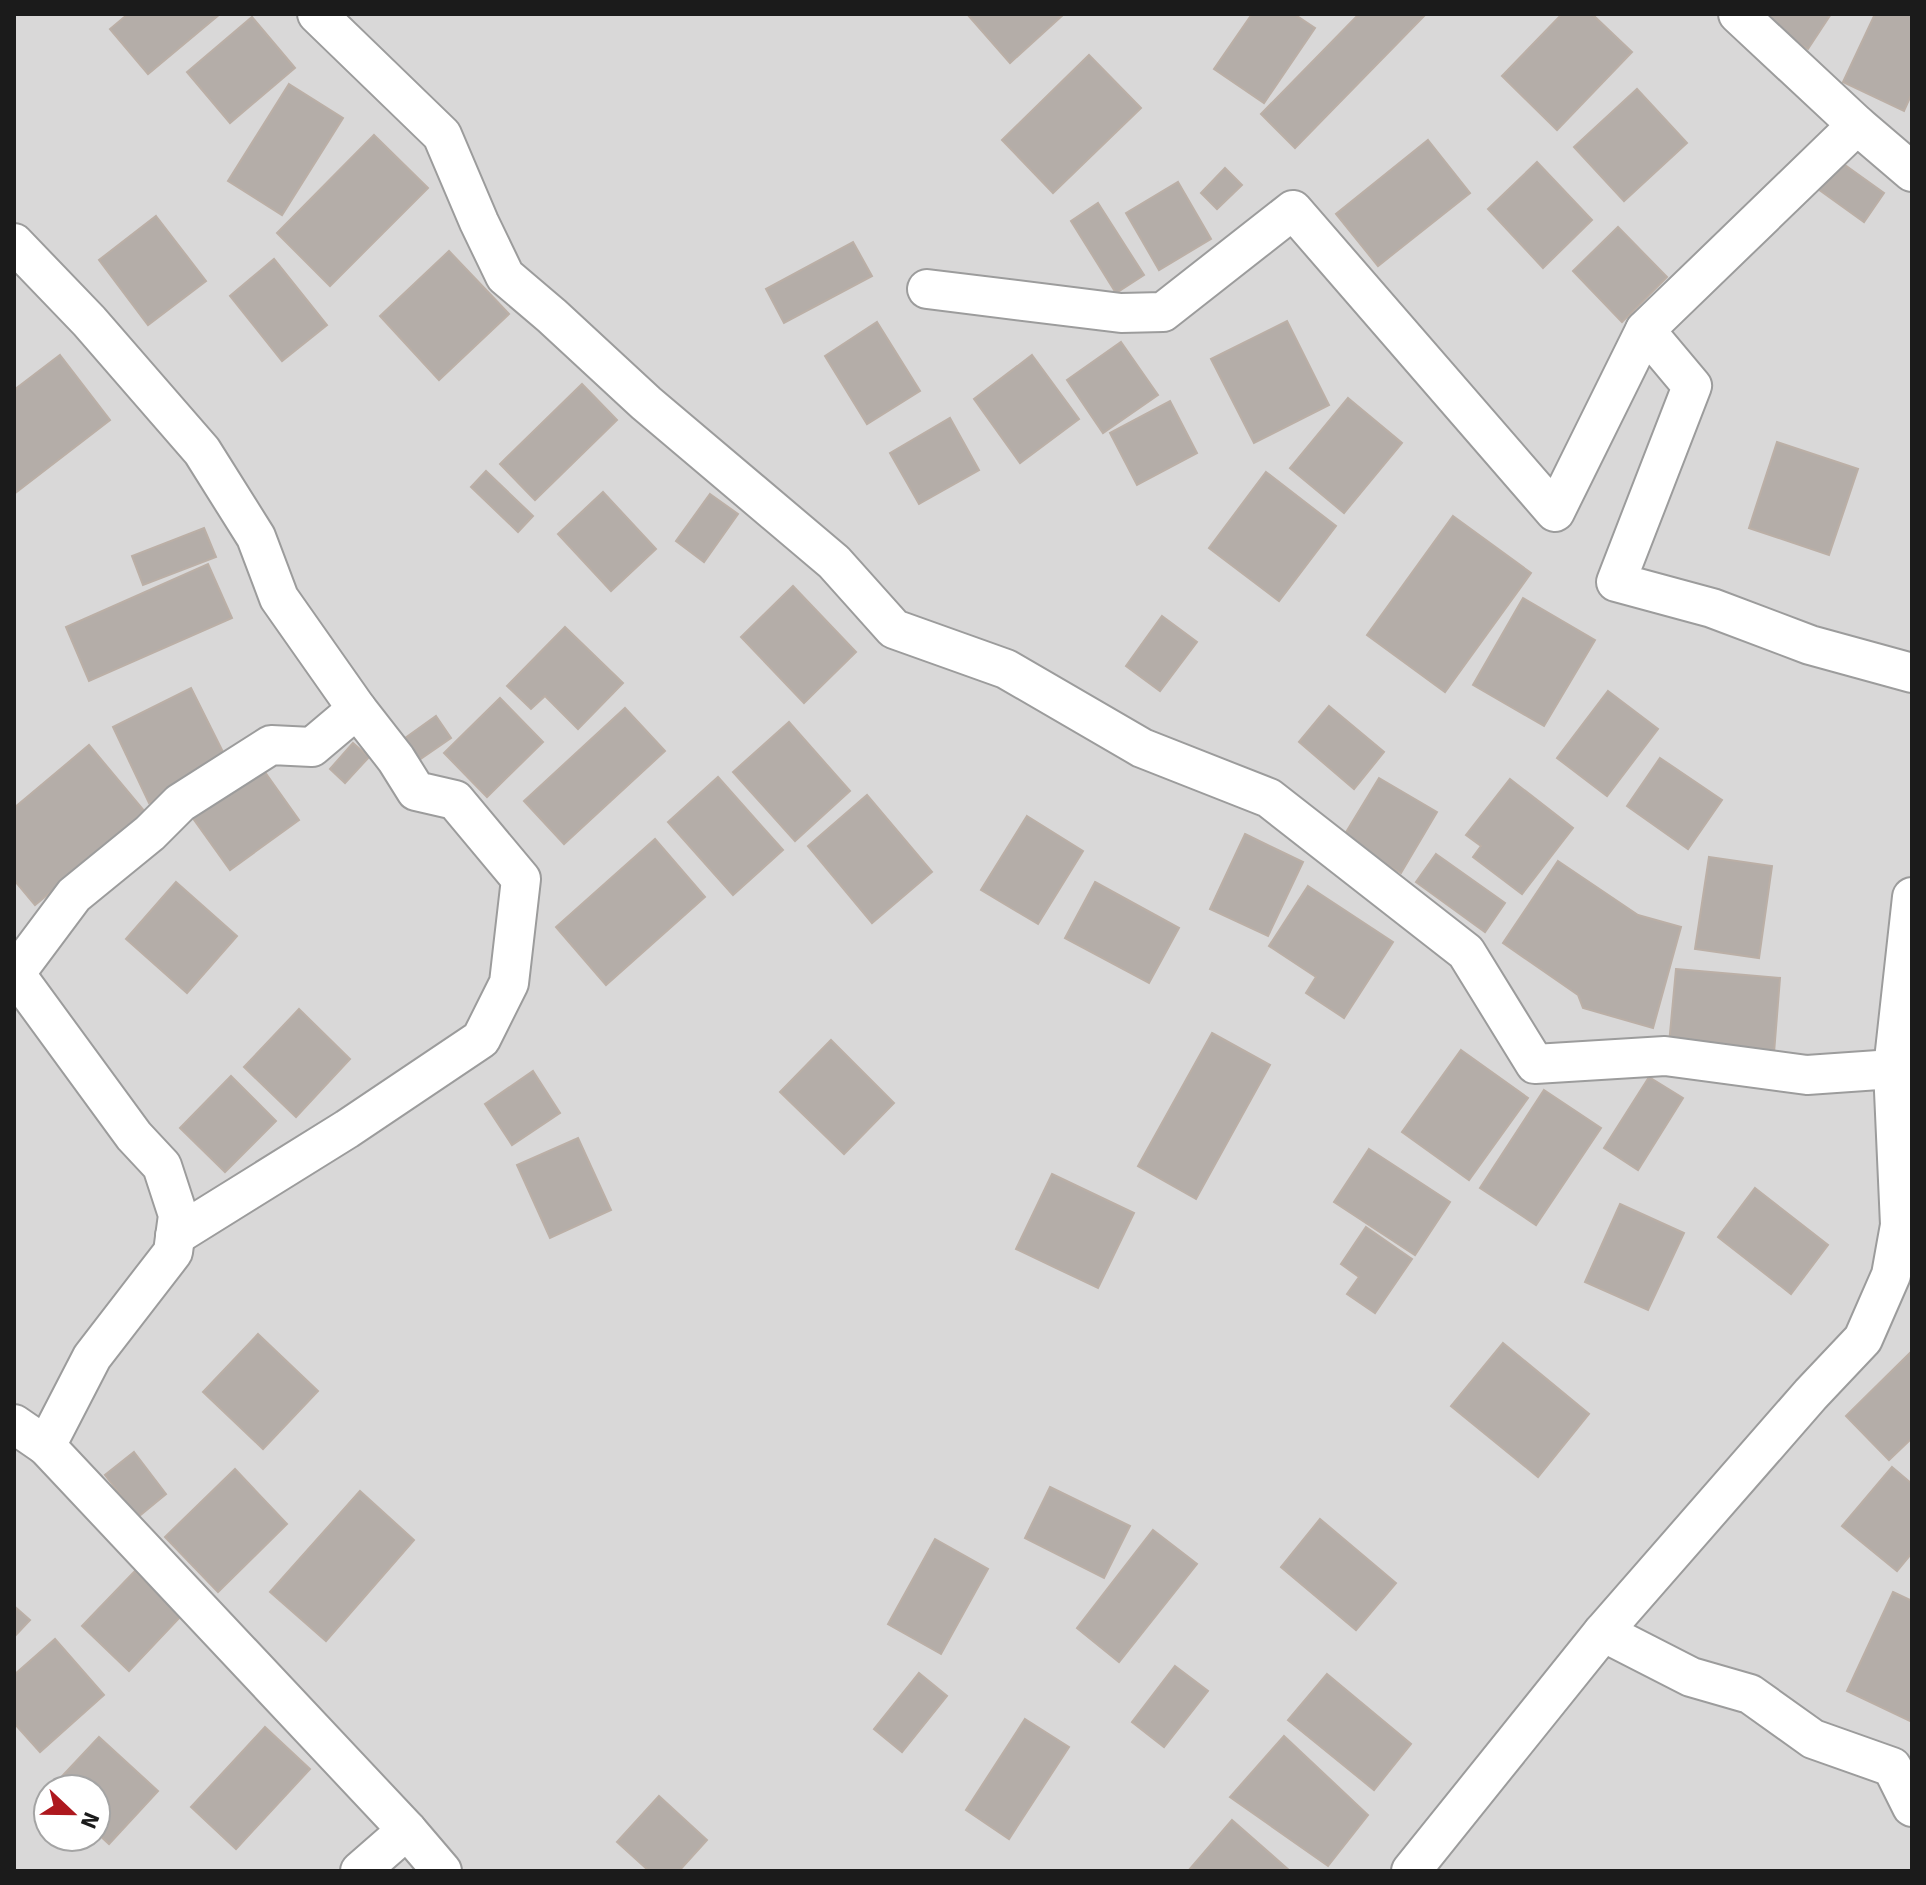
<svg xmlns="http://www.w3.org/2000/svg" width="1926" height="1885" font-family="Signika,sans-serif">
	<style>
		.residential { fill: #d9d8d8; fill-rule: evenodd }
		.building { fill: #b4ada8; stroke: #bbafa6; stroke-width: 2 }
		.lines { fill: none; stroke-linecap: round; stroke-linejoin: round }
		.minor-casing { stroke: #9c9c9c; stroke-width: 42 }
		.minor { stroke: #fff; stroke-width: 38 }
	</style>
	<rect width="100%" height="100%" fill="#ebe8e2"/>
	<path class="residential" d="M14,14H1912V1871H14ZM48,1789H96V1837H48Z"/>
	<g class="building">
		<polygon points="128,14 220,14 148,74 110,29"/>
		<polygon points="967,14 1064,14 1010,63"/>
		<polygon points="1252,14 1294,14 1315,28 1264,103 1214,69"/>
		<polygon points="1359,14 1426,14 1295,148 1261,114"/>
		<polygon points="1562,14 1592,14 1632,52 1557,130 1502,76"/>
		<polygon points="1773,14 1831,14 1808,49 1767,23"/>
		<polygon points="1875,14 1912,14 1912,93 1904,111 1843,82"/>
		<polygon points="252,17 295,68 230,123 187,72"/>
		<polygon points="1089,55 1141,108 1053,193 1002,140"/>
		<polygon points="289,84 343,118 282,215 228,181"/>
		<polygon points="1637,89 1687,143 1624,201 1574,147"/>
		<polygon points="374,135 428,188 330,286 277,233"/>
		<polygon points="1428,140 1470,193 1378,266 1336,214"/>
		<polygon points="1838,160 1884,193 1864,222 1818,189"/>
		<polygon points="1537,162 1592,220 1543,268 1488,209"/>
		<polygon points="1225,168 1242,185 1217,209 1201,193"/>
		<polygon points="1178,182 1211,239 1159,270 1126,213"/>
		<polygon points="1098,203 1144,275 1116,293 1071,221"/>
		<polygon points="156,216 206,281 148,325 99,260"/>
		<polygon points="1618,227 1667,277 1622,322 1573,271"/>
		<polygon points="853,242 872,276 784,323 766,289"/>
		<polygon points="449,251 509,314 439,380 380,316"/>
		<polygon points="274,259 327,325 282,361 230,296"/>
		<polygon points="1287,321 1329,405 1254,443 1211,359"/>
		<polygon points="877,322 920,391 867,424 825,356"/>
		<polygon points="1121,342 1158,395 1103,433 1067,380"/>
		<polygon points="60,355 110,420 14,494 14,390"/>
		<polygon points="1032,355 1079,419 1020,463 974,399"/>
		<polygon points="582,384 617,420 535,500 500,464"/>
		<polygon points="1348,398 1402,443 1344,513 1290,468"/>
		<polygon points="1170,401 1197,453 1137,485 1110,433"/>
		<polygon points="950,418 979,470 919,504 890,453"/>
		<polygon points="1777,442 1858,469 1829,555 1749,528"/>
		<polygon points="486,471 533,516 518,532 471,487"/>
		<polygon points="1266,472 1336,526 1279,601 1209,548"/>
		<polygon points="603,492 656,549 611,591 558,534"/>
		<polygon points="710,494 738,514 704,562 676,541"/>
		<polygon points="1453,516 1531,573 1445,692 1367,635"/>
		<polygon points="204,528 216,557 143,585 132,556"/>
		<polygon points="208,564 232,618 89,681 66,627"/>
		<polygon points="793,586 856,652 804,703 741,637"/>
		<polygon points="1523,598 1595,640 1544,726 1473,685"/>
		<polygon points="1162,616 1197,642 1160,691 1126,666"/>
		<polygon points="565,627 623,683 578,729 545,696 531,709 507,686"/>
		<polygon points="191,688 229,764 149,803 113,727"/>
		<polygon points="1608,691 1658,729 1607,796 1557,758"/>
		<polygon points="500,698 543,742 487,797 444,753"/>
		<polygon points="1329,706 1384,752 1354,789 1299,742"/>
		<polygon points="625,708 665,751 564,844 524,801"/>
		<polygon points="436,716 451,738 416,762 401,741"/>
		<polygon points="789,722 850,791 795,841 733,772"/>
		<polygon points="353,743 369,757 345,783 330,769"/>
		<polygon points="89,745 146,813 35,905 14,880 14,808"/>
		<polygon points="1660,758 1722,800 1688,849 1627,806"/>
		<polygon points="257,761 299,820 230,870 187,810"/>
		<polygon points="718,777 783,850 733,895 668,822"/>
		<polygon points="1379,778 1437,812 1401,873 1342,839"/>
		<polygon points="1510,779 1573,828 1522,894 1473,857 1481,846 1466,835"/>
		<polygon points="867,795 932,872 872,923 808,846"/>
		<polygon points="1027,816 1083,851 1038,924 981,890"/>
		<polygon points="1245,834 1303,862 1268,936 1210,909"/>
		<polygon points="655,839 705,897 606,985 556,927"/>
		<polygon points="1436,854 1505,903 1485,932 1416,882"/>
		<polygon points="1709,857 1772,866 1759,958 1695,949"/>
		<polygon points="1558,861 1638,915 1681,927 1653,1028 1583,1008 1578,995 1503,943"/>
		<polygon points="176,882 237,936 187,993 126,939"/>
		<polygon points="1095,882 1179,928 1149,983 1065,938"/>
		<polygon points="1308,886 1393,942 1344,1018 1306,993 1316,977 1269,946"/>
		<polygon points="1676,969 1780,978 1774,1053 1669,1044"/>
		<polygon points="299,1009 350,1059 296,1117 244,1067"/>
		<polygon points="1212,1033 1270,1065 1196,1199 1138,1166"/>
		<polygon points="831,1040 894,1103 844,1154 780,1092"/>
		<polygon points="1461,1050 1528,1098 1469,1180 1402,1132"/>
		<polygon points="533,1071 560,1113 512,1145 485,1104"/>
		<polygon points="231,1076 276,1121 225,1172 180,1128"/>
		<polygon points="1649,1077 1683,1098 1638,1170 1604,1148"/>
		<polygon points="1544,1090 1601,1128 1536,1225 1480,1188"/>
		<polygon points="578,1138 611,1210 550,1238 517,1165"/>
		<polygon points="1369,1149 1450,1202 1415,1255 1334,1202"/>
		<polygon points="1052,1174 1134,1213 1098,1288 1016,1249"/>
		<polygon points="1755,1188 1828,1245 1791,1294 1718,1237"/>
		<polygon points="1620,1204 1684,1233 1648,1310 1585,1282"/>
		<polygon points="1366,1227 1412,1259 1375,1313 1347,1294 1359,1277 1341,1264"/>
		<polygon points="258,1334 318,1391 263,1449 203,1392"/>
		<polygon points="1503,1343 1589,1414 1538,1477 1451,1406"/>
		<polygon points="1912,1351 1912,1438 1889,1460 1846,1416"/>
		<polygon points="134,1452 166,1494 138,1517 105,1475"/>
		<polygon points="1892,1467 1912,1484 1912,1553 1897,1571 1842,1526"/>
		<polygon points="235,1469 287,1524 218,1592 165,1537"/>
		<polygon points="1050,1487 1130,1526 1104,1578 1025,1538"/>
		<polygon points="360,1491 414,1540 326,1641 270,1592"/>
		<polygon points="1320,1519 1396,1583 1356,1630 1281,1567"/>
		<polygon points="1153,1530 1197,1564 1119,1662 1077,1628"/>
		<polygon points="935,1539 988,1569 941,1654 888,1624"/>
		<polygon points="135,1571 181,1616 129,1671 82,1626"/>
		<polygon points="1893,1592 1912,1601 1912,1722 1847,1691"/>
		<polygon points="14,1606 30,1620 14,1637"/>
		<polygon points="55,1639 104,1695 40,1752 14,1723 14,1675"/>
		<polygon points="1175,1666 1208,1691 1164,1747 1132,1722"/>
		<polygon points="919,1673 947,1696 902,1752 874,1729"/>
		<polygon points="1327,1674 1411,1744 1374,1790 1288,1720"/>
		<polygon points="1025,1719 1069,1747 1009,1839 966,1810"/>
		<polygon points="265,1727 310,1769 236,1849 191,1807"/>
		<polygon points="1284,1736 1368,1815 1328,1866 1230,1797"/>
		<polygon points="99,1737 158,1791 109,1844 96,1832 96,1789 50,1789"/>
		<polygon points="659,1796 707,1840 679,1871 649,1871 617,1842"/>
		<polygon points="1232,1820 1290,1871 1191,1871 1189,1870"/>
	</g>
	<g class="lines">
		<defs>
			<g id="minor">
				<polyline points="317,14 442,135 479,222 505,276 552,316 646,403 834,562 894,629 1006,669 1142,748 1269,798 1466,952 1535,1064 1665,1056 1807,1075 1893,1069"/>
				<polyline points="1738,14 1857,125 1912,172"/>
				<polyline points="14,243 89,321 202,451 256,537 279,598 357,709"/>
				<polyline points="927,289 1121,313 1163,312 1293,210 1555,512 1645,330 1857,125"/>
				<polyline points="1645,330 1692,386 1616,582 1712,608 1810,645 1912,673"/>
				<polyline points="14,972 134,1136 162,1166 178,1215 173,1252 92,1357 46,1446 407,1830 442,1871"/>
				<polyline points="15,974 74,895 150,833 180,803 271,745 312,747 357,709 396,759 416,791 455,800 521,879 509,983 481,1039 347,1129 175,1236"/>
				<polyline points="14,1424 46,1446"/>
				<polyline points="1603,1632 1691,1677 1750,1694 1813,1739 1892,1767 1912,1807"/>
				<polyline points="360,1871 407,1830"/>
				<polyline points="1411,1871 1603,1632 1811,1394 1863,1339 1891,1275 1900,1225 1893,1069 1912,897"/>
			</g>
		</defs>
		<use href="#minor" class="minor-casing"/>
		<use href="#minor" class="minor"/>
	</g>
	<rect width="1926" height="1885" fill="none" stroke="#1b1b1b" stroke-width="32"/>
	<g transform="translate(72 1813) rotate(112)"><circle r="38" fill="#ffffff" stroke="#a4a4a4" stroke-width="2"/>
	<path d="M0-6L14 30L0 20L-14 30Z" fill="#ae181e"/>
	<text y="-12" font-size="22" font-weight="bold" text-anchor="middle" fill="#1b1b1b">N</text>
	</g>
</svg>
